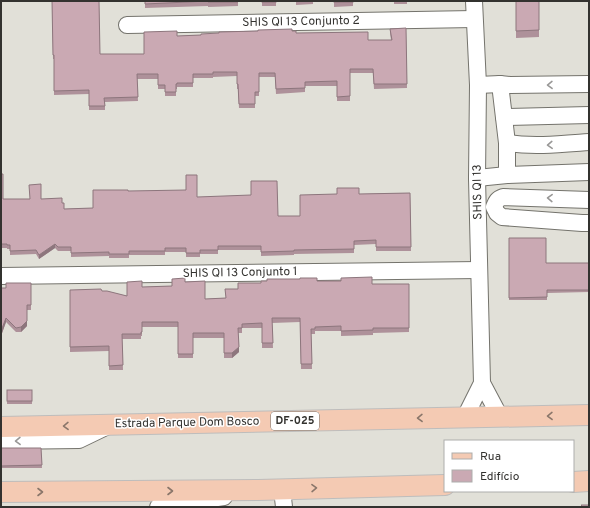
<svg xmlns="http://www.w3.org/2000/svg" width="590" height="508" font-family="Overpass,sans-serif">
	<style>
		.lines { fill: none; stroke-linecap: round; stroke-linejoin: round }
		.minor-casing { stroke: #74736c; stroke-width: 18 }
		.major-casing { stroke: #bebdbc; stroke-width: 22 }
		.minor { stroke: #fff; stroke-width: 16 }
		.major { stroke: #f4cab3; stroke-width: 20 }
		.wall { fill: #ae919a }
		.shaded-wall { fill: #8d767d }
		.building { fill: #caa9b3; stroke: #8d767d }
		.oneway { stroke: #999897 }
		.oneway2 { stroke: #8a766a }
		.labels { text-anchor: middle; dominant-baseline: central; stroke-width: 3; stroke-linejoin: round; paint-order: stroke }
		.shield { fill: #fff; stroke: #70706d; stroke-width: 1 }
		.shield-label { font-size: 11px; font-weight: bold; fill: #33322f }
		.street-label { font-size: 12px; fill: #33322f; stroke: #fff }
	</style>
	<rect width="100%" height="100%" fill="#e1e0d8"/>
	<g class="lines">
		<defs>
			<g id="minor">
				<polyline points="127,25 474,19"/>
				<polyline points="500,84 507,143 507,175"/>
				<polyline points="478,85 500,84 510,85 589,84"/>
				<polyline points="504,117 589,115"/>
				<path d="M507,143C534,147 562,144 589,142"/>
				<polyline points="477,178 507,175 589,172"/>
				<path d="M589,200L503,197C497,199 496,202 494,207L497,213L502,217L582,223H589"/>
				<polyline points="1,276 479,270"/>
				<polyline points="482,383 500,417"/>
				<polyline points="465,417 482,383 477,178 478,85 474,1"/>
				<polyline points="1,441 79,440 108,426"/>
				<polyline points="282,489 284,507"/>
				<polyline points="158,507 224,497"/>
			</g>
			<g id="major">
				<polyline points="1,427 589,415"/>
				<polyline points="573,482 589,481"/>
				<polyline points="1,492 258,490 445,485"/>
			</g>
		</defs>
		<use href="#minor" class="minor-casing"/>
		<use href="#major" class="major-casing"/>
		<use href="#minor" class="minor"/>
		<use href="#major" class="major"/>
	</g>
	<g class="wall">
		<polygon points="49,1 99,1 100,54 144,54 177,36 201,35 292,31 296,33 368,40 391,40 390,33 390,29 406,28 407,88 374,89 373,73 350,73 350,101 337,101 337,86 305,86 305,92 276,94 275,77 259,77 259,96 255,96 255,108 239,108 238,89 237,89 237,76 213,77 213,78 193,78 193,87 177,87 177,89 176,89 176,96 165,96 165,89 158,89 158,79 137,79 138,101 105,102 105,110 89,110 89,94 54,95 54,59 53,59 52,1"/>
		<polygon points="145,1 238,1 238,6 208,7 208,6 145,8"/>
		<rect x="262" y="1" width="14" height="5"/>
		<polygon points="296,1 313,1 313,4 296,5"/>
		<polygon points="334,1 353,1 353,6 334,7"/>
		<rect x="394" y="1" width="13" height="3"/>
		<polygon points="516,1 539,1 539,37 516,38"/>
		<polygon points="1,174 3,199 41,199 62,203 64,209 93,208 128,191 197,197 278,216 300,216 359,194 410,193 411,251 376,251 376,244 354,245 354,253 294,254 294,255 261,256 261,250 218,250 218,254 200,254 200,257 186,257 186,252 165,252 165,255 129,255 129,258 109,258 109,256 71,257 71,251 58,251 55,248 39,259 36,254 10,255 10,249 7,249 7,248 1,248"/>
		<polygon points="509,238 546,263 589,263 589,292 547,293 547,300 509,300"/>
		<polygon points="317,281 372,284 409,284 409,332 373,333 373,335 341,336 341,331 315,331 315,334 311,334 312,369 301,369 300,322 272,323 273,348 262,348 262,328 242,328 242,333 238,333 239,352 232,358 224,358 224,338 193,338 193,358 178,358 178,327 142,327 142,336 141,336 141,339 122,339 123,370 109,370 109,351 70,352 70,290 102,291 127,296 142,287 172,286 185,282 205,299 226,298 225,289 238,289"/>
		<polygon points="31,283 31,310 27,310 27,326 21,332 16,332 6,322 1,336 1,288 6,288"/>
		<rect x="7" y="390" width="25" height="14"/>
		<polygon points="1,448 41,448 42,468 1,468"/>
	</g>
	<g class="shaded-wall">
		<polygon points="55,244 55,248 39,259 39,255"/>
		<polygon points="6,318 6,322 1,336 1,331"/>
		<polygon points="27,321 27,326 21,332 21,327"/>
		<polygon points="239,347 239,352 232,358 232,353"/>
	</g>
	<g class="building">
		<polygon points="52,1 99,1 100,54 144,54 144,32 177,31 177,36 201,35 201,34 219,33 219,32 258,31 258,30 292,29 292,31 296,31 296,33 368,32 368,40 392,40 390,29 406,28 407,84 374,84 373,69 350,69 350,96 337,97 337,81 305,82 305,88 276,89 275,73 259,73 259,92 255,92 255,104 239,104 238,84 237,84 237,72 213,72 213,74 193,74 193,83 177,83 177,84 176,84 176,92 165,92 165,85 158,85 158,74 137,74 138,97 104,98 105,106 89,106 89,90 54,91 54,55 53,55"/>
		<polygon points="145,1 238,1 238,2 208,2 208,1 145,4"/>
		<rect x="262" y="1" width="14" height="1"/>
		<rect x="334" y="1" width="19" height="1"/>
		<polygon points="516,1 539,1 539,30 516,31"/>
		<polygon points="1,174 3,174 3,199 30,199 29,185 41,184 41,199 62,198 62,203 64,203 64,209 93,208 93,190 128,190 128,191 186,190 186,175 197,175 197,197 251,195 251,181 277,181 278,216 300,216 300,195 337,194 337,188 359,188 359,194 410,193 411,247 376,247 376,240 354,241 354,249 294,250 294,251 261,252 261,246 218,246 218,250 200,250 200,253 186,253 186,248 165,248 165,251 129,251 129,254 109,254 109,252 71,253 71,247 58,247 55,244 39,255 36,250 10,251 10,245 7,245 7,244 1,244"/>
		<polygon points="509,238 546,238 546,263 589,263 589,290 547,290 547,297 509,298"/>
		<polygon points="372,277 372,284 409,284 409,328 373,328 373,330 341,331 341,326 315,327 315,329 311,329 312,364 301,364 300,318 272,318 273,343 262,343 262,323 242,324 242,328 238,328 239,347 232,353 224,353 224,333 193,333 193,354 178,354 178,322 142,322 142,332 141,332 141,334 122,334 123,365 109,366 109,346 70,347 70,290 101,289 102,291 107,291 127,296 127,282 142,281 142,287 172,286 172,279 185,278 185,282 205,281 205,299 226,298 225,289 238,289 238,283 261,283 261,281 267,281 267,279 300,279 300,278 317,278 317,281 341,281 341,278"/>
		<polygon points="6,283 31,283 31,305 27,305 27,321 21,327 16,328 6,318 1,331 1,288 6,288"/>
		<rect x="7" y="390" width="25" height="11"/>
		<polygon points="1,448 41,448 42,465 1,466"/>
		<polygon points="581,505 589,505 589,507 583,507"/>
	</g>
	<defs><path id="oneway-chevron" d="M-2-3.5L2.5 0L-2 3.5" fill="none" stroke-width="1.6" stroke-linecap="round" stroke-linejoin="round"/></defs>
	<g class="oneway">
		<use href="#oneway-chevron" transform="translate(550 85) rotate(179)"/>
		<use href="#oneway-chevron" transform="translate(550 145) rotate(177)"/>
		<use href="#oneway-chevron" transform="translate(550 198) rotate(-178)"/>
		<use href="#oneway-chevron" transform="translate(18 441) rotate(179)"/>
	</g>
	<g class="oneway2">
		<use href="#oneway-chevron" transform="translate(550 416) rotate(179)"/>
		<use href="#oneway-chevron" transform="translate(420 418) rotate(179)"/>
		<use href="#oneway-chevron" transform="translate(66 426) rotate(179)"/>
		<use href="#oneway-chevron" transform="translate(314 488) rotate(-1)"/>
		<use href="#oneway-chevron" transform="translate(170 491)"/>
		<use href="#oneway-chevron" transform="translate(40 492)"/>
	</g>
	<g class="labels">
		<rect class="shield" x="271" y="412" width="48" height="18" rx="3"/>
		<g class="shield-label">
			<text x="295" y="421">DF-025</text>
		</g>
		<g class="street-label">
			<text transform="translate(301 22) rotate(-1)">SHIS QI 13 Conjunto 2</text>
			<text transform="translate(478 192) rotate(-91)">SHIS QI 13</text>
			<text transform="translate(240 273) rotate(-1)">SHIS QI 13 Conjunto 1</text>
			<text transform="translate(187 423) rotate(-1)">Estrada Parque Dom Bosco</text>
		</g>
	</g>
	<rect width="590" height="508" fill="none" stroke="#33322f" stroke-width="4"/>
	<rect x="444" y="440" width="130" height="52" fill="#ffffff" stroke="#adadac"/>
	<rect x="452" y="453" width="20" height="6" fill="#f4cab3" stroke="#adadac"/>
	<text x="480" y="460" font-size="12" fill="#33322f">Rua</text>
	<rect x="452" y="470" width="20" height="12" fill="#caa9b3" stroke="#adadac"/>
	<text x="480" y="480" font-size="12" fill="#33322f">Edifício</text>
</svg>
